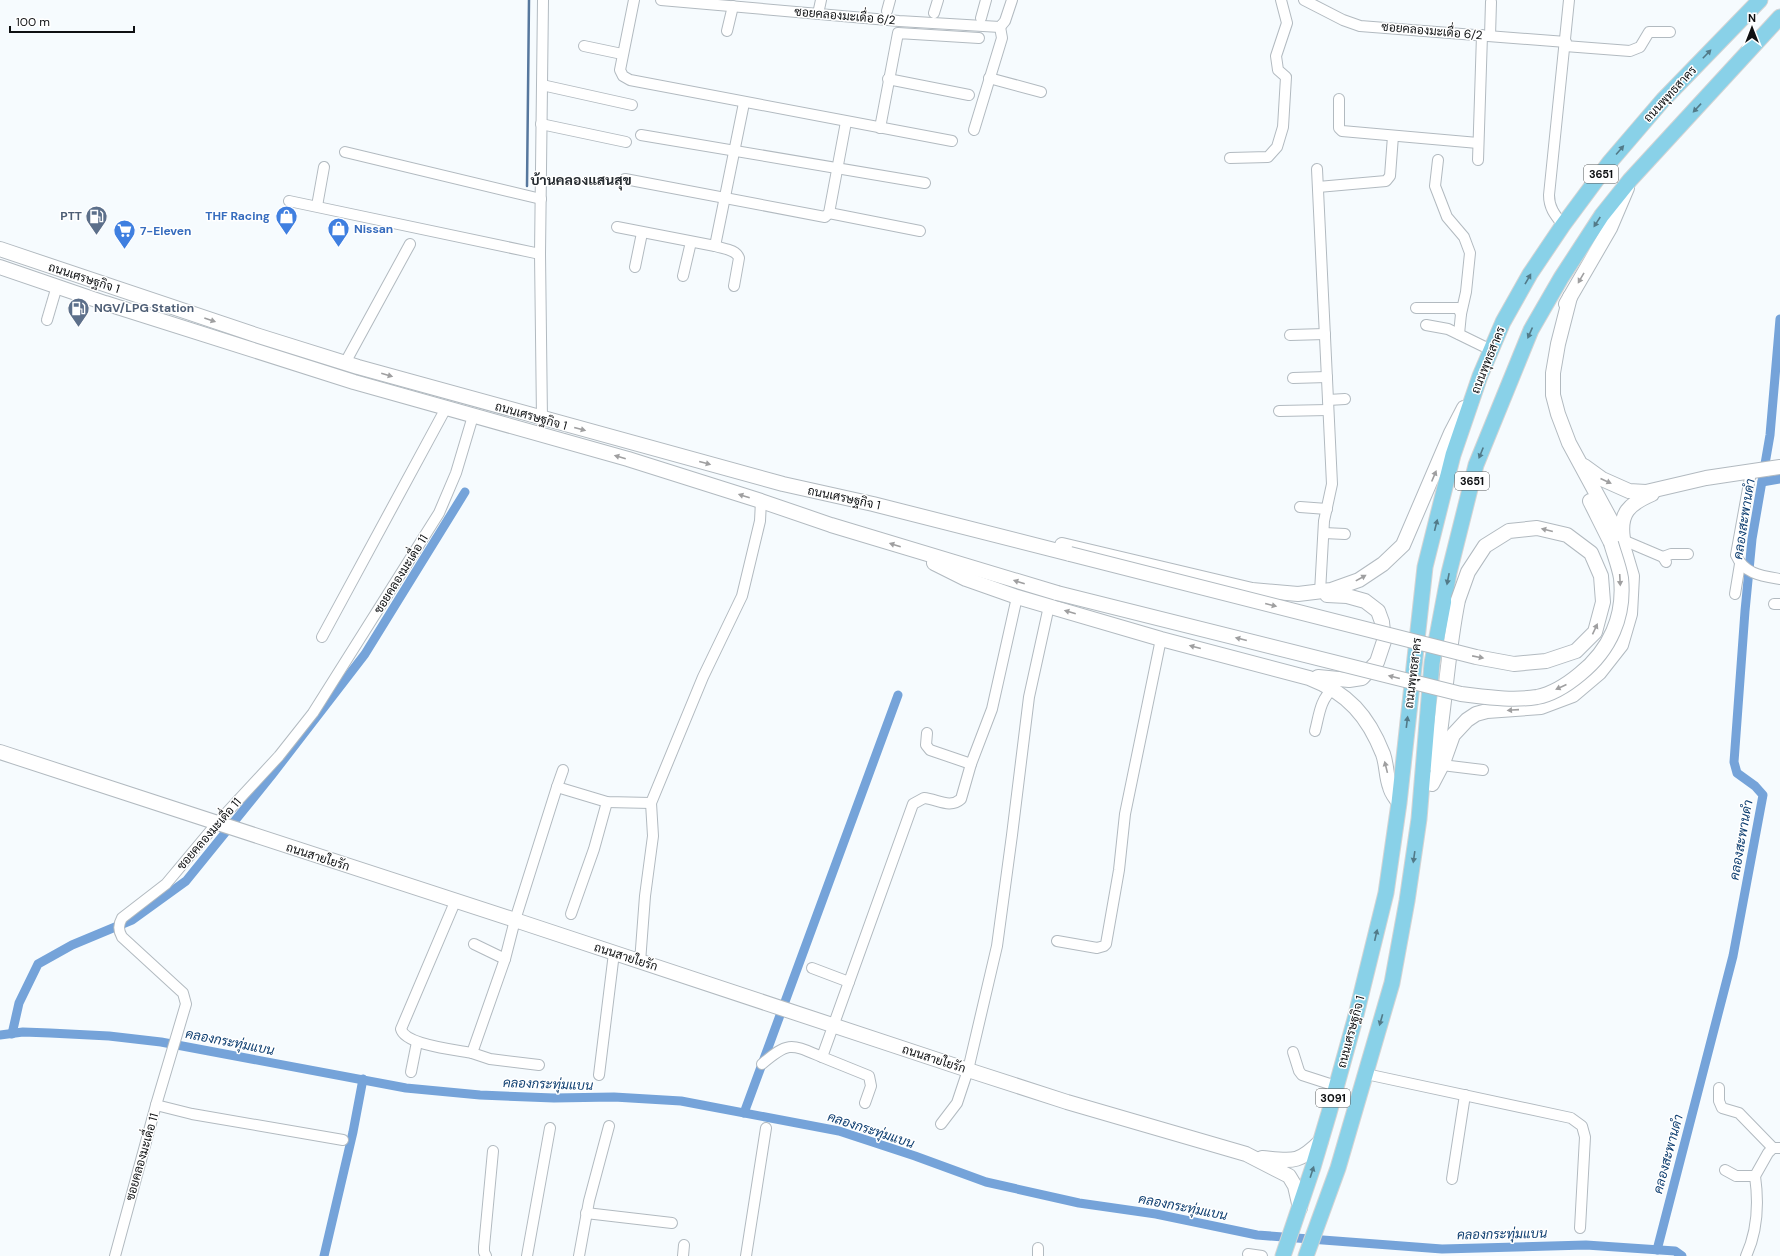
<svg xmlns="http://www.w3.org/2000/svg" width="1780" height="1256" font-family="'DM Sans',Sarabun,sans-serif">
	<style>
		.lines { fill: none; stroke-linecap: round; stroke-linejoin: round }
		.stream { stroke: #56779d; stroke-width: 2.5 }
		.canal { stroke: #75a3d9; stroke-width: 9 }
		.street-casing { stroke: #b2bac0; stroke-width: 12 }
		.secondary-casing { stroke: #b2bac0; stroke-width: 16 }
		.primary-casing { stroke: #d4d4d4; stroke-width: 17 }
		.street { stroke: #fff; stroke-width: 10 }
		.secondary { stroke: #fff; stroke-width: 14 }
		.primary { stroke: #89d1e8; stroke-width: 15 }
		.secondary-bridge-casing { stroke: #b2bac0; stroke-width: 16; stroke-linecap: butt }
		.secondary-bridge { stroke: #fff; stroke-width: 14 }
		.oneway { fill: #527a88 }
		.oneway2 { fill: #9f9fa0 }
		.labels { text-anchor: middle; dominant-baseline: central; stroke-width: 3; stroke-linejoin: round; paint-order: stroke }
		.shield { fill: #fff; stroke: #565859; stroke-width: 1 }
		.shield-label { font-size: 11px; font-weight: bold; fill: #0e1012 }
		.street-label { font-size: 12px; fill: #0e1012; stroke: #fff }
		.service-label { font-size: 12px; font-weight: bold; fill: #4e5e75; stroke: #fff; text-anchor: end }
		.shop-label { font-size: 12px; font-weight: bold; fill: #366cbe; stroke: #fff; text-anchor: start }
		.water-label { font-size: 13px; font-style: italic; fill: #0f3f71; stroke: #fff }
		.quarter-label { font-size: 14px; font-weight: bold; fill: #252b30; stroke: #fff }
	</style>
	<rect width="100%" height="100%" fill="#f6fbfe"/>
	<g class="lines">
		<polyline class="stream" points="527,186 529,0"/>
		<g class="canal">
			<polyline points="1762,482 1780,479"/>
			<polyline points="12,1034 19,1003 38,964 72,945 132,920 186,881 271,776 365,654 465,492"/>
			<polyline points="0,1035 23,1032 50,1033 109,1036 161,1042 406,1088 480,1095 554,1098 614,1097 681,1101 839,1131 915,1156 986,1182 1079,1203 1156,1214 1257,1235 1442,1249 1586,1245 1675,1251 1682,1256"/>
			<polyline points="744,1113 898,695"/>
			<polyline points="1657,1250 1733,956 1763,795 1755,786 1737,773 1734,762 1745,611 1752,539 1770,435 1780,319"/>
			<polyline points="324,1256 353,1132 363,1079"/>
		</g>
		<defs>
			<g id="street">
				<polyline points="634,0 620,70 623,76 630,80 952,141"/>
				<polyline points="661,0 899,21 1000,27 1005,21 1012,0"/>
				<polyline points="1304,0 1343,20 1360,26 1566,42"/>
				<polyline points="887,11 890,0"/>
				<polyline points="934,13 938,0"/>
				<polyline points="818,14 821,0"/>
				<polyline points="981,18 986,0"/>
				<polyline points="727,31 733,6"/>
				<polyline points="1490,36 1491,2"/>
				<polyline points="584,46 622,54"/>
				<polyline points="1565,46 1630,51 1640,47 1649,32 1670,32"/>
				<polyline points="989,78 1041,92"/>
				<polyline points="888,79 969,95"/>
				<polyline points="542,85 632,105"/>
				<polyline points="1339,99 1339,128 1342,131 1478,143"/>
				<polyline points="541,124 626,142"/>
				<polyline points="880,128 898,33 979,38"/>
				<polyline points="974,130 1002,38 1000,27"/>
				<polyline points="641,135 925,183"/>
				<polyline points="345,152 541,199"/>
				<polyline points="1230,158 1268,157 1277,147 1283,127 1286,77 1278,70 1276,56 1287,23 1281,0"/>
				<polyline points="1438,160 1435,186 1447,217 1464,237 1470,253 1466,292 1461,314"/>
				<polyline points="1478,160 1482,35"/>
				<polyline points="1317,169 1332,484 1324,521 1320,592"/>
				<polyline points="625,179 825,217 829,213 846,122"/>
				<polyline points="1318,187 1386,181 1390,176 1393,136"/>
				<polyline points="289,201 540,254"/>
				<polyline points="317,206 324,167"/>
				<polyline points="829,213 920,231"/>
				<path d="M1563,225C1555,215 1549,208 1549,195L1569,0"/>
				<polyline points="617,227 715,246 744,103"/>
				<path d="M715,246C723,249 736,249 739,258L734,286"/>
				<polyline points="635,267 642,233"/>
				<polyline points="683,276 691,242"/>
				<polyline points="1416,308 1458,308 1461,314 1459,334"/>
				<polyline points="47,320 57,286"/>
				<polyline points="1426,325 1448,329 1491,350"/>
				<polyline points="1290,335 1325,334"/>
				<polyline points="345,363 410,244"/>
				<polyline points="1293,378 1327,377"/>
				<polyline points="1328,400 1345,399"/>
				<polyline points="1279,411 1328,410"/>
				<polyline points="542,419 540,254 543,0"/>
				<path d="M1751,472L1736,555C1744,574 1762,576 1780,579"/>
				<polyline points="1300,507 1327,509"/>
				<polyline points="1324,533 1345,534"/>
				<polyline points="1623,540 1663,557 1666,562"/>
				<polyline points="1663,557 1671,554 1688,554"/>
				<polyline points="1735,594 1740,564"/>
				<polyline points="1774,604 1780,604"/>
				<polyline points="322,637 446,408"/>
				<path d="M1315,731C1319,716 1320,699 1333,689"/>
				<polyline points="927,733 926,745 930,750 971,764"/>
				<polyline points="1442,765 1483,770"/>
				<polyline points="563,770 557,787 607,802 651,803"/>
				<path d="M455,902L401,1029C405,1045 456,1050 472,1053"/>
				<polyline points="571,914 594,849 607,802"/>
				<polyline points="1057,941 1097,948 1104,946 1106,944 1119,870 1125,814 1161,639"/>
				<polyline points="474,944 505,959"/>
				<polyline points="640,962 645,896 653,836 651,803 703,677 742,596 760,521 761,501"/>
				<polyline points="812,968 849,982"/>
				<polyline points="1293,1052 1299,1071 1302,1075 1336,1086"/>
				<path d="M762,1064C789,1041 791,1044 822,1057"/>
				<polyline points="539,1065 490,1059 472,1053 505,959 515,920 557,787"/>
				<polyline points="411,1072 417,1042"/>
				<polyline points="1366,1074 1571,1118 1582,1126 1585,1137 1580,1228"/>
				<polyline points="599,1075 614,953"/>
				<polyline points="1719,1088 1719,1101 1722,1108 1739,1113 1773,1148 1780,1148"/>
				<path d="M865,1103L871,1086L869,1076L822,1057L913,804L924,798C937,799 950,809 961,799L971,764L992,709L1017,597"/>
				<polyline points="156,1105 192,1114 343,1140"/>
				<polyline points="941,1124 957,1103 968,1070 997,946 1012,835 1029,697 1049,606"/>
				<polyline points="1725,1170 1736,1176 1755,1176 1768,1153 1773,1148"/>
				<polyline points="1452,1179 1465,1095"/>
				<polyline points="586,1213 672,1223"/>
				<polyline points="1248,1254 1262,1256"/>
				<path d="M115,1256L156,1105L186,1004L183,993L122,937C118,930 118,925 122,918L166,884L217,823L279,756L313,713L439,513L456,473L473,416"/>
				<polyline points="486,1256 484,1252 484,1247 493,1151"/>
				<polyline points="527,1256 550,1128"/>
				<polyline points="579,1256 589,1201 609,1126"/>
				<polyline points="683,1256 684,1245"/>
				<polyline points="746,1256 766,1128"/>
				<polyline points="1038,1256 1038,1248"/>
				<path d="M1746,1256C1758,1230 1759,1204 1755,1176"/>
			</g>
			<g id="secondary">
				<polyline points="0,249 259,336 358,367 783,484 873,504 1070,554"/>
				<polyline points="0,267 105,303 354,382 628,459 761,501 831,525 1057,593"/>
				<polyline points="1566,304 1610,228 1627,188"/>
				<polyline points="1584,466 1602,479 1629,491 1646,492 1706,478 1780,467"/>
				<polyline points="1590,501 1611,543"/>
				<path d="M1623,539C1619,513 1629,504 1652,494"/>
				<polyline points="1062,545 1252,590 1298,594 1331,590 1359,580 1383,564 1403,545 1451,433 1464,408"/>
				<path d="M934,563L966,579L1017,597L1161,639L1309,678C1348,693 1368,716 1383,754C1387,765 1386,777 1390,787C1391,793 1396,798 1399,803"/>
				<polyline points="1318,677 1349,680 1362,678 1377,662 1384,641 1382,622 1378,611 1365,601 1347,596 1327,595"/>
				<polyline points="0,752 515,920 968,1070 1067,1102 1246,1154 1289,1176 1295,1186 1300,1208"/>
				<path d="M1435,765C1445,710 1447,654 1458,600"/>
				<polyline points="1432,784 1443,763 1453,735 1467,720 1476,714 1487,711 1541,707 1573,695 1599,673 1621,645 1630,614 1632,576 1621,539 1569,443 1558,414 1553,395 1553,373 1558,344 1570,297"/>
				<path d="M1262,1158C1293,1161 1298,1164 1321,1141"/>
			</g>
			<g id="primary">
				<polyline points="1283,1256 1313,1167 1329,1113 1355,1019 1386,893 1399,803 1425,567 1453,455 1480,376 1503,322 1530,274 1563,225 1609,163 1663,100 1760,0"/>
				<polyline points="1306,1256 1338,1168 1392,983 1407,901 1419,819 1432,663 1449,573 1476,465 1531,330 1561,278 1602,215 1630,180 1780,17"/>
			</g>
		</defs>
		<use href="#street" class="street-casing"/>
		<use href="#secondary" class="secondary-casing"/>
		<use href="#primary" class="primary-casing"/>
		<use href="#street" class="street"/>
		<use href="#secondary" class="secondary"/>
		<use href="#primary" class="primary"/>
		<defs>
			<g id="secondary-bridge">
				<polyline points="1070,554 1476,657 1514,664 1546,661 1576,651 1595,632 1603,602 1601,576 1591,553 1567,535 1537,528 1509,531 1485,546 1468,572 1458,600"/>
				<path d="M1057,593L1461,694C1487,697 1511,701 1537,697C1553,694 1568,684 1580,674C1610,650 1625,616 1621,578C1619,566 1614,554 1611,543"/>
			</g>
		</defs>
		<use href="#secondary-bridge" class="secondary-bridge-casing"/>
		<use href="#secondary-bridge" class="secondary-bridge"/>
	</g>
	<defs><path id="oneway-solid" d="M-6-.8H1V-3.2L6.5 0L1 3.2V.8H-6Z"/></defs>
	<g class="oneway">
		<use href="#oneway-solid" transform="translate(1707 54) rotate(-46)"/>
		<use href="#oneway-solid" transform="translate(1697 108) rotate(133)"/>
		<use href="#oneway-solid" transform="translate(1620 150) rotate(-49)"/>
		<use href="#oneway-solid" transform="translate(1597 222) rotate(123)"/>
		<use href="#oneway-solid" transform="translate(1528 279) rotate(-60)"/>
		<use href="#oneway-solid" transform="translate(1530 333) rotate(114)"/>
		<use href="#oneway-solid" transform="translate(1481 453) rotate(112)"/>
		<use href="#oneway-solid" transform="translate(1436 525) rotate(-76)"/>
		<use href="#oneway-solid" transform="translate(1448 579) rotate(101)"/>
		<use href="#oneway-solid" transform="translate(1407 722) rotate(-83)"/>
		<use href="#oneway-solid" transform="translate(1414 857) rotate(98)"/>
		<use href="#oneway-solid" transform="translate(1376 935) rotate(-77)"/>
		<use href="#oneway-solid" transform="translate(1381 1020) rotate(106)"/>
		<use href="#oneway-solid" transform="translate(1312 1172) rotate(-72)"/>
	</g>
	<g class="oneway2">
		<use href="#oneway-solid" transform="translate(1581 278) rotate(120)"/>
		<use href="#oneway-solid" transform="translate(210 320) rotate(19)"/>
		<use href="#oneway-solid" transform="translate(387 375) rotate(16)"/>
		<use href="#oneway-solid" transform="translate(580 429) rotate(15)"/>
		<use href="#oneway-solid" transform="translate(620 457) rotate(-164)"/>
		<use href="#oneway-solid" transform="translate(705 463) rotate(15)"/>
		<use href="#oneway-solid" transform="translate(1434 476) rotate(-67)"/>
		<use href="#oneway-solid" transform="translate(1606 481) rotate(24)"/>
		<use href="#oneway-solid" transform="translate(744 496) rotate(-162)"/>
		<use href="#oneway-solid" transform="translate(1547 530) rotate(-166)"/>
		<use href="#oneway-solid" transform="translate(895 545) rotate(-163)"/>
		<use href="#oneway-solid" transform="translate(1361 578) rotate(-29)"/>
		<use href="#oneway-solid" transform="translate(1620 580) rotate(87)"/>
		<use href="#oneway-solid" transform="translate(1019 582) rotate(-163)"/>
		<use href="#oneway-solid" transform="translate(1271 605) rotate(14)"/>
		<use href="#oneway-solid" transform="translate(1070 612) rotate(-164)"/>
		<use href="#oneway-solid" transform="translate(1595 629) rotate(-65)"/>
		<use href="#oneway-solid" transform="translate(1241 639) rotate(-166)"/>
		<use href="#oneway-solid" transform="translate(1195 647) rotate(-165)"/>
		<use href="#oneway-solid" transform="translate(1478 657) rotate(11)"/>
		<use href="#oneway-solid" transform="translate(1394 677) rotate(-166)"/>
		<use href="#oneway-solid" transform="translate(1561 687) rotate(156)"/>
		<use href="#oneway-solid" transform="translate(1513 710) rotate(176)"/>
		<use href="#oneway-solid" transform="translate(1386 767) rotate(-104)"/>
	</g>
	<defs>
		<symbol id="fuel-pin" viewBox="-11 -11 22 30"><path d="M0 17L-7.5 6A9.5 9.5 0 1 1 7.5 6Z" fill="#5c6f8a" stroke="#fff"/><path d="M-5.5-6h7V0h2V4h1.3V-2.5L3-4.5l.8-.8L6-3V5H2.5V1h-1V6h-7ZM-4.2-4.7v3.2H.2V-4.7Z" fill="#fff"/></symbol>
		<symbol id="shop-pin" viewBox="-11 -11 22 30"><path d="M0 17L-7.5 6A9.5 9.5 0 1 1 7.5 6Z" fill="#3f7fe0" stroke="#fff"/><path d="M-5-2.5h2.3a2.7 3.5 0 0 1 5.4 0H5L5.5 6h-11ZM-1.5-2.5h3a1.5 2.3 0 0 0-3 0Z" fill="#fff"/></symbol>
		<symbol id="supermarket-pin" viewBox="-11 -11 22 30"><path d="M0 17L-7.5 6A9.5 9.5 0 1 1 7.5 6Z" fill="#3f7fe0" stroke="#fff"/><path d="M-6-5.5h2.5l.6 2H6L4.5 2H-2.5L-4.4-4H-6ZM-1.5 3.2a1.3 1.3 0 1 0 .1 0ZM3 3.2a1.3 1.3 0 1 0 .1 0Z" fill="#fff"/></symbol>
	</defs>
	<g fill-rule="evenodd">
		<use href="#fuel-pin" x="84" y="204" width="25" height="34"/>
		<use href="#shop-pin" x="274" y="204" width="25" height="34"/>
		<use href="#shop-pin" x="326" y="216" width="25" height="34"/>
		<use href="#supermarket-pin" x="112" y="218" width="25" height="34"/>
		<use href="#fuel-pin" x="66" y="296" width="25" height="34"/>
	</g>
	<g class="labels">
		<g class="shield">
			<rect x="1584" y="165" width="34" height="18" rx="3"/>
			<rect x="1455" y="472" width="34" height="18" rx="3"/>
			<rect x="1316" y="1089" width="34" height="18" rx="3"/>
		</g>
		<g class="shield-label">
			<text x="1601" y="174">3651</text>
			<text x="1472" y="481">3651</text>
			<text x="1333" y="1098">3091</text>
		</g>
		<g class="street-label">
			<text transform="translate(845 16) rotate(5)">ซอยคลองมะเดื่อ 6/2</text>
			<text transform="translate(1432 31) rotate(5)">ซอยคลองมะเดื่อ 6/2</text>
			<text transform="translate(1670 94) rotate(-47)">ถนนพุทธสาคร</text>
			<text transform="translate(84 278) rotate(18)">ถนนเศรษฐกิจ 1</text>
			<text transform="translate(1488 360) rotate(-68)">ถนนพุทธสาคร</text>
			<text transform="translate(531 416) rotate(16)">ถนนเศรษฐกิจ 1</text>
			<text transform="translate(844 498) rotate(12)">ถนนเศรษฐกิจ 1</text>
			<text transform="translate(401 574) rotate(-58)">ซอยคลองมะเดื่อ 11</text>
			<text transform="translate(1413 673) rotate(-83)">ถนนพุทธสาคร</text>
			<text transform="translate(209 834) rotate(-49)">ซอยคลองมะเดื่อ 11</text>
			<text transform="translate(318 857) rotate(18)">ถนนสายใยรัก</text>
			<text transform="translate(626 957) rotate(18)">ถนนสายใยรัก</text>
			<text transform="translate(1351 1032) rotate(-75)">ถนนเศรษฐกิจ 1</text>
			<text transform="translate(934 1059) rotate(18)">ถนนสายใยรัก</text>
			<text transform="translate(142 1157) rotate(-74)">ซอยคลองมะเดื่อ 11</text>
		</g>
		<g class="service-label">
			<text x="82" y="216">PTT</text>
			<text x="94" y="308" text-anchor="start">NGV/LPG Station</text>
		</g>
		<g class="shop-label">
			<text x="270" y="216" text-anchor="end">THF Racing</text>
			<text x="354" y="229">Nissan</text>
			<text x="140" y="231">7-Eleven</text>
		</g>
		<g class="water-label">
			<text transform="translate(1744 519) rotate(-81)">คลองสะพานดำ</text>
			<text transform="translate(1741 840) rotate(-80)">คลองสะพานดำ</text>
			<text transform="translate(230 1042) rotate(11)">คลองกระทุ่มแบน</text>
			<text transform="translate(548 1084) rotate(2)">คลองกระทุ่มแบน</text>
			<text transform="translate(871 1130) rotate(18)">คลองกระทุ่มแบน</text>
			<text transform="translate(1668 1154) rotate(-75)">คลองสะพานดำ</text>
			<text transform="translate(1183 1207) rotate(11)">คลองกระทุ่มแบน</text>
			<text transform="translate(1502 1234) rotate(-1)">คลองกระทุ่มแบน</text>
		</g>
		<g class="quarter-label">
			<text x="581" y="180">บ้านคลองแสนสุข</text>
		</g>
	</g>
	<g transform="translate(1752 28)" stroke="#ffffff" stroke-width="3" paint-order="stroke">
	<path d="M0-3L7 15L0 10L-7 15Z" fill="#0e1012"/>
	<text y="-6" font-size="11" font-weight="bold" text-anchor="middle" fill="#0e1012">N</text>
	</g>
	<path d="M10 26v6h124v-6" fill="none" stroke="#0e1012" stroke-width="2"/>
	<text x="16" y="26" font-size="12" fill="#0e1012" stroke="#ffffff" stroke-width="3" paint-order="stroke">100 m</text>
</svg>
